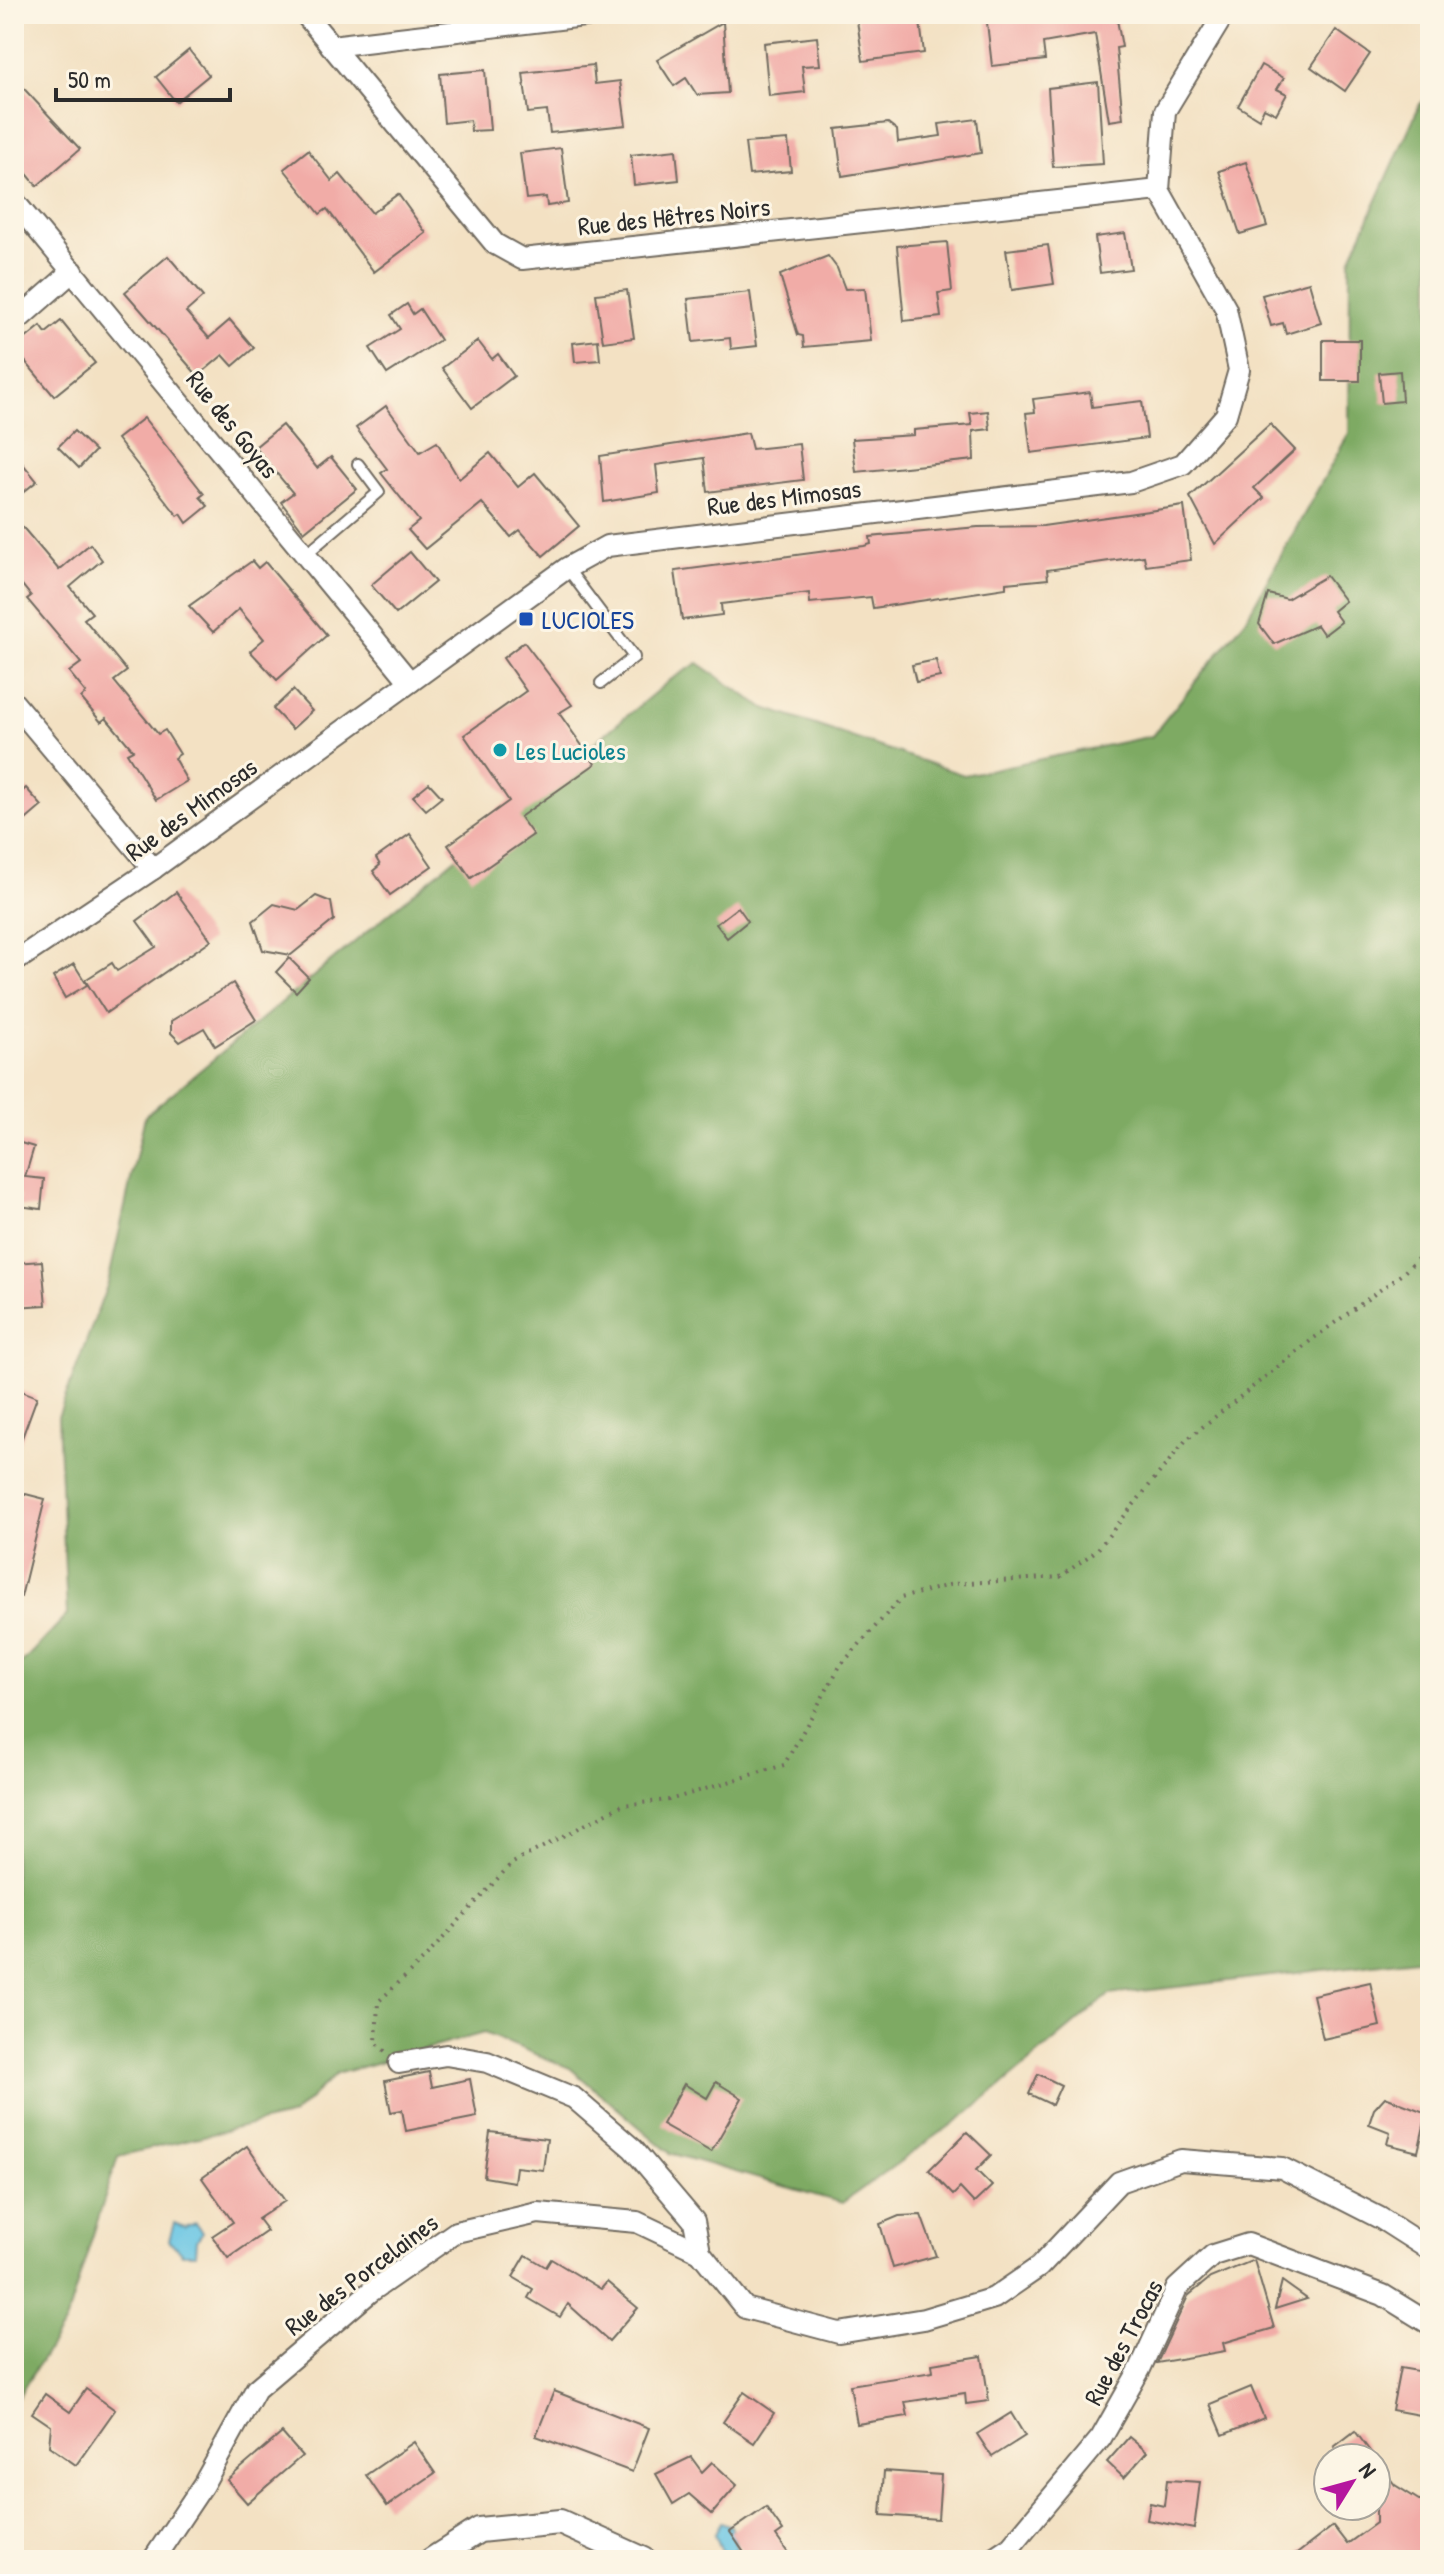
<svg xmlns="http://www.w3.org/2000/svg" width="1444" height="2574" font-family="'Patrick Hand',sans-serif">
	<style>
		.forest { fill: #7eaa63; stroke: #546a47; stroke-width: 2 }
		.water { fill: #66c5e4; stroke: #487888; stroke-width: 2 }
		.building { fill: #f1aca7 }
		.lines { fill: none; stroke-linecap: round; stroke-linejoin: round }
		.service-casing { stroke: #716b60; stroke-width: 14 }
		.minor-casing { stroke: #716b60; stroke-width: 24 }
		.tertiary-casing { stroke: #716b60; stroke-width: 28 }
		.path { stroke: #716b60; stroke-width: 4; stroke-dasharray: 2 6; stroke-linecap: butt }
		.service { stroke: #fff; stroke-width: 10 }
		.minor { stroke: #fff; stroke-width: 20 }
		.tertiary { stroke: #fff; stroke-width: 24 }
		.transit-dot { fill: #1a4fb4; stroke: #fcf5e5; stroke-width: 3 }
		.culture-dot { fill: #0f9aa8; stroke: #fcf5e5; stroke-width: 3 }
		.labels { text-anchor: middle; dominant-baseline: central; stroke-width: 6; stroke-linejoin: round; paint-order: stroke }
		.street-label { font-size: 26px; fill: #2b2b2b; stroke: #fcf5e5 }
		.transit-label { font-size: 26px; fill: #164399; stroke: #fcf5e5; text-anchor: start }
		.culture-label { font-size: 26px; fill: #0d838f; stroke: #fcf5e5; text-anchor: start }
	</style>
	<rect width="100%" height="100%" fill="#fcf5e5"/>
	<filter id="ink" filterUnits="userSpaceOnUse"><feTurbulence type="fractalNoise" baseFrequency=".0125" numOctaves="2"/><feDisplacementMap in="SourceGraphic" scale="16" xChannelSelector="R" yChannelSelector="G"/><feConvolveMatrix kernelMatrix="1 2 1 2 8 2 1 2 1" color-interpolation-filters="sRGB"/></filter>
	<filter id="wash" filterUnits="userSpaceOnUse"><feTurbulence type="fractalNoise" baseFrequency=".006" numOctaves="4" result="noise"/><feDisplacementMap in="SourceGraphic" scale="32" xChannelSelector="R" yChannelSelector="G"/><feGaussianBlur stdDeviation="1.8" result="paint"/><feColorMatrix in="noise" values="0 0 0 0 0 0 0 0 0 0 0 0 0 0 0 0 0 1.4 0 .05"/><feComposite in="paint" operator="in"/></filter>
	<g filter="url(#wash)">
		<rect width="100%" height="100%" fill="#f3e1c3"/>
		<polygon class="forest" points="1430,95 1430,1966 1425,1958 1109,1995 971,2111 842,2203 670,2153 570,2068 484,2033 336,2074 293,2115 118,2156 65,2323 14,2403 14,1671 67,1615 58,1417 108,1283 145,1116 670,680 698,663 762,707 964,775 1152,736 1246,619 1349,433 1350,260 1420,104"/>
		<g class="water">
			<polygon points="174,2223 184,2227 196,2223 202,2233 197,2240 196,2254 182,2254 169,2240"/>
			<polygon points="721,2522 731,2526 737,2551 723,2554 715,2534"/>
		</g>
		<g id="blocks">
			<g class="building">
				<polygon points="856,14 919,14 924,53 863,61"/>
				<polygon points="986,14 1116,14 1122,47 1116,48 1123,119 1109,121 1095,34 1043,43 1045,60 992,66"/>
				<polygon points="723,22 728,93 697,95 686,78 674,86 657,60"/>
				<polygon points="1336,30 1370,54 1345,91 1311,67"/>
				<polygon points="817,37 820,65 802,66 805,92 769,96 764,43"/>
				<polygon points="189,50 209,75 176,102 156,77"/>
				<polygon points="593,65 595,84 620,81 626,125 550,133 547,111 528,113 523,73"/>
				<polygon points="1261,65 1284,78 1277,89 1287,94 1276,114 1264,108 1259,119 1238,106"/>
				<polygon points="485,70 490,130 471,131 470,120 444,123 440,74"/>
				<polygon points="14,78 80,149 37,186 14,158"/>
				<polygon points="1098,82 1103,164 1053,167 1048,88"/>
				<polygon points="977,119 981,153 842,176 836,129 888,123 897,130 898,142 941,136 939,124"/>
				<polygon points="788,140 791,171 749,175 745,143"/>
				<polygon points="561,148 568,203 547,206 546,197 526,199 520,153"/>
				<polygon points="308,150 332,181 340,174 372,213 398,194 426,233 374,272 327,209 320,214 284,169"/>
				<polygon points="676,150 679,180 634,185 631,155"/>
				<polygon points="1246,162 1267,226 1240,234 1219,171"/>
				<polygon points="1125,233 1131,269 1100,273 1095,237"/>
				<polygon points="947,242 952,291 938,293 941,317 904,321 897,246"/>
				<polygon points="1048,245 1054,284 1012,290 1006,250"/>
				<polygon points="168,256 203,297 186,312 209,338 230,320 254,348 233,366 223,355 198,376 125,292"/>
				<polygon points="828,256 837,268 845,289 865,288 871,341 804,347 803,336 798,335 780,275"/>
				<polygon points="1309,282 1321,323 1286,334 1283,323 1271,326 1262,295"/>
				<polygon points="627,290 634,338 603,342 596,294"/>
				<polygon points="750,292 757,346 731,349 730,338 693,342 688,299"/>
				<polygon points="407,304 413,314 420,309 440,340 387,374 370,348 400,329 391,315"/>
				<polygon points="61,321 95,363 54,396 14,348 41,326 46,333"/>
				<polygon points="598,340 600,360 575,362 573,343"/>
				<rect x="1323" y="340" width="37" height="41"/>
				<polygon points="478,341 492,359 498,354 514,376 472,408 442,368"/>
				<polygon points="1400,371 1402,401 1382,403 1379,373"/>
				<polygon points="1090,392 1092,407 1142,401 1147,438 1031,453 1026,413 1035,412 1033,399"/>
				<polygon points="386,406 420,452 437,442 459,479 490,453 518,487 535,473 579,526 543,556 520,530 511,537 482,503 425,549 408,530 419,521 381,473 387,469 356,428"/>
				<polygon points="988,411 990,429 973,431 974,460 856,472 852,439 914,435 914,430 972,425 970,413"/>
				<polygon points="144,418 204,494 200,497 208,506 187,523 181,514 178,516 117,439"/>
				<polygon points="1270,424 1295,450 1254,488 1264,498 1215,544 1190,497"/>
				<polygon points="282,425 317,468 331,457 357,489 304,532 281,502 293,493 255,447"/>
				<polygon points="74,431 95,451 79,468 58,447"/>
				<polygon points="748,433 752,449 799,444 803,480 708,492 704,458 656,465 659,493 604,502 600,456"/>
				<polygon points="14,453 37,481 14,500"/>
				<polygon points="1184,506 1191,560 1146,566 1144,556 1047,570 1048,579 1006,583 1006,588 873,608 871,597 810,603 809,593 721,604 722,615 682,620 675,571 864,546 871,544 870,537 978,527 1043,526"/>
				<polygon points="14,517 59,570 90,544 102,560 70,587 92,613 84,619 127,671 114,681 158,734 165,730 180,754 174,758 187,781 156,800 127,753 133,750 106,718 101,722 81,698 86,693 69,672 81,663 27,599 31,596 14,575"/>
				<polygon points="410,552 435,582 396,614 371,585"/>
				<polygon points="252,561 258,568 265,562 327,635 277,680 250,651 264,639 239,609 213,632 189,606"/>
				<polygon points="1326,576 1345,601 1333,611 1341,622 1324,635 1317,625 1274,644 1259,624 1268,594 1287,599"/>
				<polygon points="524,642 572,705 559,713 595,764 520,817 533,835 471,878 448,845 509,801 464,735 526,691 503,658"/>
				<polygon points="936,660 940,677 916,682 912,665"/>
				<polygon points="293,690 312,711 292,729 273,709"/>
				<polygon points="429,783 442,797 426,810 413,796"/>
				<polygon points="26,788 42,806 14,830 14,799"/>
				<polygon points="410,834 432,866 390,895 373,871 380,865 376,858"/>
				<polygon points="176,892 211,940 106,1013 85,980 112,963 117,971 156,947 137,921"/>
				<polygon points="316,896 331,902 334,920 291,955 263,950 253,921 274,904 298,910"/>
				<polygon points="738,907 748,921 727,938 716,924"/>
				<polygon points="289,958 309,978 296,992 276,972"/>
				<polygon points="74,964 87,985 65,998 53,977"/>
				<polygon points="233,983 256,1020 215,1046 204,1028 180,1042 171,1033 171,1021"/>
				<polygon points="14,1141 34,1147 25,1177 44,1179 41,1209 19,1206 20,1194 18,1198 14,1198"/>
				<polygon points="42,1261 46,1305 14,1307 14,1263"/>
				<polygon points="14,1388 37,1397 16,1454 14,1453"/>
				<polygon points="14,1491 45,1499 21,1597 14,1596"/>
				<polygon points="1370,1982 1380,2026 1323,2039 1313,1995"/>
				<polygon points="429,2072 432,2087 470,2079 477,2117 406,2131 402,2110 391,2112 385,2081"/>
				<polygon points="1038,2074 1061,2085 1052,2105 1029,2094"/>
				<polygon points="716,2082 742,2098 711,2152 662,2124 684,2084 707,2098"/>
				<polygon points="1385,2097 1427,2113 1418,2152 1387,2144 1390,2132 1369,2124 1374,2109"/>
				<polygon points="490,2132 547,2139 543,2170 516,2167 514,2182 484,2177"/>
				<polygon points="967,2132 991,2155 976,2170 992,2186 974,2203 960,2188 953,2195 929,2170"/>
				<polygon points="247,2146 285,2201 258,2219 267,2231 228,2258 212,2236 233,2222 202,2178"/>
				<polygon points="921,2215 936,2256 893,2268 880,2224 899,2216"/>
				<polygon points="526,2255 546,2267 551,2259 601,2289 607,2282 638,2308 609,2341 568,2304 560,2317 528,2298 533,2289 513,2277"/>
				<polygon points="1254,2260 1274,2328 1223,2343 1225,2351 1157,2363 1188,2296 1210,2278"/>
				<polygon points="1282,2281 1307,2299 1275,2309"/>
				<polygon points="982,2356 989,2401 966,2404 965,2393 905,2402 908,2416 857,2424 850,2385 933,2372 932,2364"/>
				<polygon points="1400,2368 1430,2373 1430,2417 1392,2410"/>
				<polygon points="1251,2387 1264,2418 1223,2435 1210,2404"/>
				<polygon points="86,2389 115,2410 76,2465 49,2446 51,2426 32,2413 45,2394 70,2412"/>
				<polygon points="554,2391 649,2428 632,2472 536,2436"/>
				<polygon points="744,2392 774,2413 754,2443 723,2422"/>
				<polygon points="1011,2413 1025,2436 992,2457 977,2434"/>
				<polygon points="1355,2431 1375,2458 1342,2458 1334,2447"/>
				<polygon points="282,2433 302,2456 247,2503 227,2480"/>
				<polygon points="1129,2437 1147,2452 1124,2478 1107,2462"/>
				<polygon points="414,2442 435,2473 387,2506 366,2475"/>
				<polygon points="691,2457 702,2472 712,2462 737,2485 712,2514 689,2494 673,2504 656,2474"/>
				<polygon points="1376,2460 1395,2485 1430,2507 1430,2560 1289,2560 1333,2526 1347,2544 1376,2523"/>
				<polygon points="884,2471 941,2475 938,2519 881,2515"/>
				<polygon points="1167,2480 1200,2482 1194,2529 1147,2520 1150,2503 1164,2506"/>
				<polygon points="766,2507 783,2531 776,2536 793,2560 749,2560 730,2532"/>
			</g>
		</g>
	</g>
	<g filter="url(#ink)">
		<use href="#blocks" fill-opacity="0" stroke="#716b60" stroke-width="2"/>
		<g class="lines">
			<defs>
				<g id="service">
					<polyline points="306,554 379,492 358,464"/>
					<polyline points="567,568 634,657 601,683"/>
				</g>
				<g id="minor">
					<polyline points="305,14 495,244 522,259 1159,190"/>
					<polyline points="331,46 601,14"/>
					<polyline points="14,201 410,682"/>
					<polyline points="14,323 73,271"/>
					<polyline points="14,703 153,869"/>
					<polyline points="14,962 153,869 567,568 607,546 1131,482 1183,464 1226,415 1239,370 1226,309 1159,190 1165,111 1224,14"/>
					<polyline points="399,2063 446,2055 487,2062 574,2098 633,2149 694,2221 700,2252 745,2308 839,2333 924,2319 994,2298 1039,2267 1119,2182 1181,2160 1282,2168 1380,2218 1430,2250"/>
					<polyline points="153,2560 203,2485 256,2389 370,2292 456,2232 538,2213 637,2222 700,2252"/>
					<polyline points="990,2560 1011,2546 1101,2438 1140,2369 1177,2288 1213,2255 1248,2244 1383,2295 1430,2324"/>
				</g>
				<polyline id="tertiary" points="432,2560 479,2530 560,2522 644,2560"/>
			</defs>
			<use href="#service" class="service-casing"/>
			<use href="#minor" class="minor-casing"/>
			<use href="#tertiary" class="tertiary-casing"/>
			<g class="path">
				<polyline points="385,2051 376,2043 378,2002 423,1960 511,1864 622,1805 669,1800 784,1765 840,1666 901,1598 953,1584 1060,1577 1097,1550 1186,1440 1314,1338 1402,1274 1430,1247"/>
				<polyline points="1430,2092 1430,2098"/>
			</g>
			<use href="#service" class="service"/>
			<use href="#minor" class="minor"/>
			<use href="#tertiary" class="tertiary"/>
		</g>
	</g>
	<rect class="transit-dot" x="518" y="611" width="16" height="16" rx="4"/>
	<circle class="culture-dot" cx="500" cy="750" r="8"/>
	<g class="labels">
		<g class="street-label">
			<text transform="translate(674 216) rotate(-6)">Rue des Hêtres Noirs</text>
			<text transform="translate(233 424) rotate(51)">Rue des Goyas</text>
			<text transform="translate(784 497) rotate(-7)">Rue des Mimosas</text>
			<text transform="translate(191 809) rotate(-36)">Rue des Mimosas</text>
			<text transform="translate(361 2274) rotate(-37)">Rue des Porcelaines</text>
			<text transform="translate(1123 2342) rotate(-62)">Rue des Trocas</text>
		</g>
		<g class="transit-label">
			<text x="542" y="619">LUCIOLES</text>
		</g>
		<g class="culture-label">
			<text x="516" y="750">Les Lucioles</text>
		</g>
	</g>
	<rect width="1444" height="2574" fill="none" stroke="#fcf5e5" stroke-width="48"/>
	<g transform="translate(1352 2482) rotate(53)"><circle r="38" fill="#fcf5e5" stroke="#a8a49b" stroke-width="2"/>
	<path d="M0-6L14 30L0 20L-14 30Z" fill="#b5179e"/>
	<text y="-12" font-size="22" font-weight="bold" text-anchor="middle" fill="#2b2b2b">N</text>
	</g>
	<path d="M56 88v12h174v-12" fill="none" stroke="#2b2b2b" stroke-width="4"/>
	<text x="68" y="88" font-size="24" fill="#2b2b2b" stroke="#fcf5e5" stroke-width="6" paint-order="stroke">50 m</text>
</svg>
